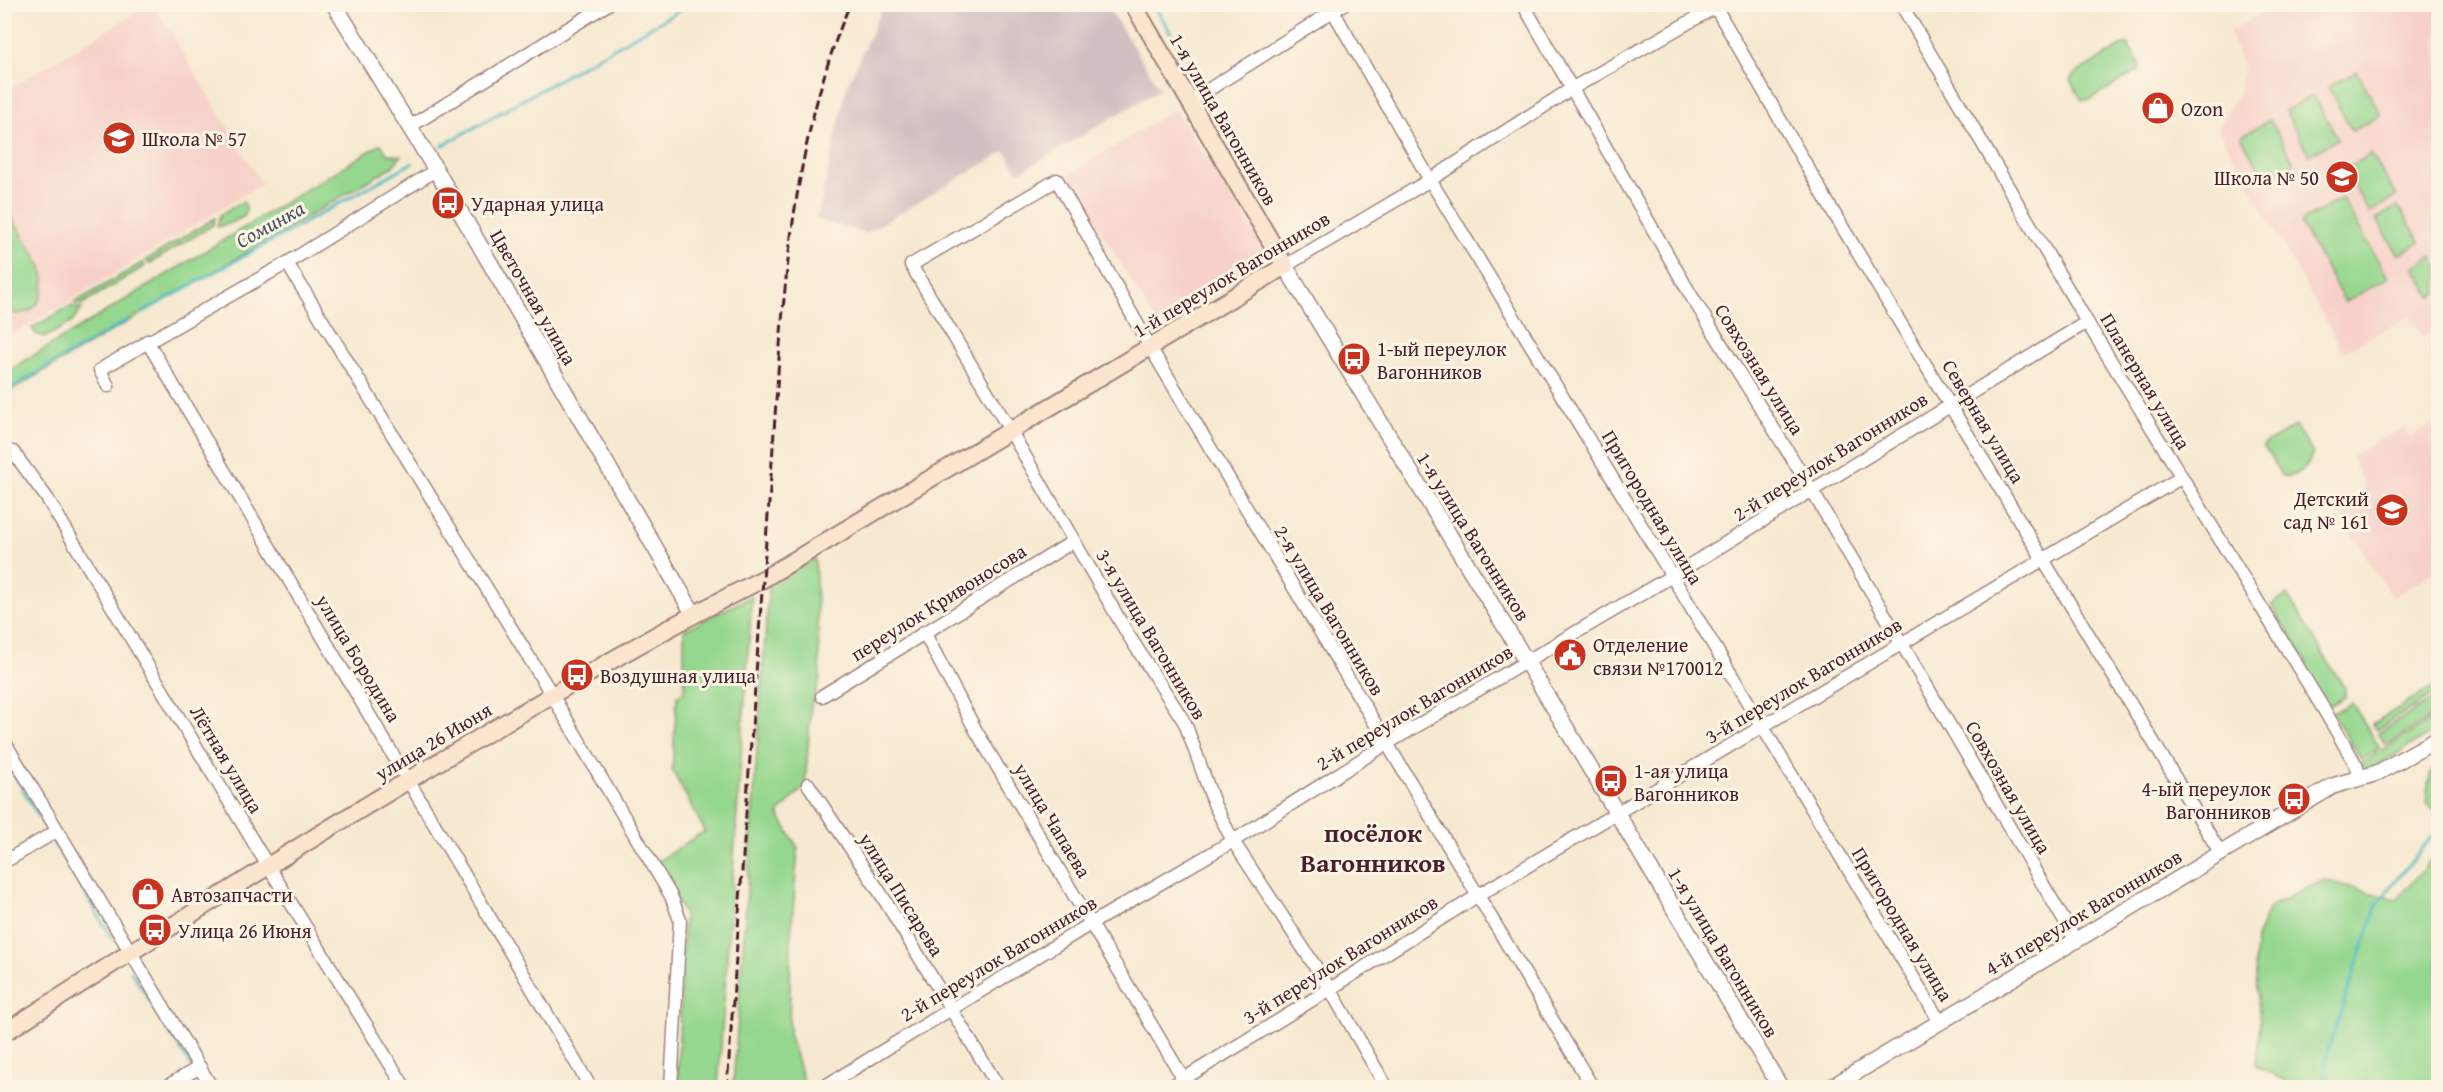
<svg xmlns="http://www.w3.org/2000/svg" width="2443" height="1092" font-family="'Gentium Book Plus',serif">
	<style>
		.built { fill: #f7d1c9 }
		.industrial { fill: #d2bfc1 }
		.green { fill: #95d78e; stroke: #707b5c; stroke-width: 1.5 }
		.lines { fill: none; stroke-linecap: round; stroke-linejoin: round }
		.stream { stroke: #4bbac4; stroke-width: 3 }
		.minor-casing { stroke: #a0847e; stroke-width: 15 }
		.tertiary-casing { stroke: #a0847e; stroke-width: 18 }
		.secondary-casing { stroke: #a0847e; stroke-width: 20 }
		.minor { stroke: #fff; stroke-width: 12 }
		.tertiary { stroke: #fff; stroke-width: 15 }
		.secondary { stroke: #fce5cf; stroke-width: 16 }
		.rail { stroke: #4a1f2b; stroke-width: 3; stroke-dasharray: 9 4.5; stroke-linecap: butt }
		.labels { text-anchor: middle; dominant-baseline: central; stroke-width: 6; stroke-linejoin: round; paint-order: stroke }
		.poi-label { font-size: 20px; fill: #4a1f2b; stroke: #fcf5e5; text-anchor: start }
		.street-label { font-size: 20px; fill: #4a1f2b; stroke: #fcf5e5 }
		.water-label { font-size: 21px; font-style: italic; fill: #4a5561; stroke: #fcf5e5 }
		.district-label { font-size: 26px; font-weight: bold; fill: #4a1f2b; stroke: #fcf5e5 }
	</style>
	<rect width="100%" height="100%" fill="#fcf5e5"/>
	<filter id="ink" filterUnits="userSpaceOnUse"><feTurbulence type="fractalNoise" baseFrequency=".0167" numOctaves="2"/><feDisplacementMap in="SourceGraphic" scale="12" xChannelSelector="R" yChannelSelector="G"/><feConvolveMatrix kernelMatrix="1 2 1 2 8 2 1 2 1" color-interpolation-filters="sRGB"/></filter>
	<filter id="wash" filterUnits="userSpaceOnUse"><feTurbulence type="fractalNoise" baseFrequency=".008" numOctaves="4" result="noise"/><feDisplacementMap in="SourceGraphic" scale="24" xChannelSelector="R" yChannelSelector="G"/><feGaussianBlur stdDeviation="1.35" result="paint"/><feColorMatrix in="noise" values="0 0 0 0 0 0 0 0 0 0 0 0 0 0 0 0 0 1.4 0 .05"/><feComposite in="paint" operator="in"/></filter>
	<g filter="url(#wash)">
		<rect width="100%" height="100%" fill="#f7e9d1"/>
		<g class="built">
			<polygon points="149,5 154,5 262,184 5,340 4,92"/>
			<polygon points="2275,5 2438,5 2438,328 2424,337 2410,316 2343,352 2218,129 2238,94 2244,67 2229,32"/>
			<polygon points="1175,109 1269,255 1157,324 1068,175"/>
			<polygon points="2438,420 2438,569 2392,598 2349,529 2343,512 2362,499 2365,493 2365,486 2351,457 2404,427 2410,437"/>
		</g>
		<polygon class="industrial" points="884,4 1107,5 1160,89 1019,173 1005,151 866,233 817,220 847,86"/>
		<g class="green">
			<polygon points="2123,45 2128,45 2140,65 2139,70 2089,100 2082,100 2070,80 2073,75"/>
			<polygon points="2357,71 2381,115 2352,131 2328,87"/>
			<polygon points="2313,95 2338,139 2309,155 2285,111"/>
			<polygon points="2270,120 2294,163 2265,180 2241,136"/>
			<polygon points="381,144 387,154 401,156 392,167 5,394 5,373"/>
			<polygon points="2371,154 2397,196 2370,213 2344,170"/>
			<polygon points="2342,198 2388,278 2345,302 2300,223"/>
			<polygon points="243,201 246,207 245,216 231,223 217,227 220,215"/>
			<path d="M5,206L42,267C49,293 35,323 5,311Z"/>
			<polygon points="2398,206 2420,241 2399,255 2376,219"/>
			<polygon points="215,218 213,225 149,264 146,260"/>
			<polygon points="2432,256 2438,267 2438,293 2432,297 2414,268"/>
			<polygon points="143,262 145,266 81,305 74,303"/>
			<polygon points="70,306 82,309 72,322 46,337 36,334 32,328"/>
			<path d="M2295,426L2313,453C2309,465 2297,479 2282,476L2263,445Z"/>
			<polygon points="815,559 820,679 811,706 805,786 778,814 798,848 791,935 789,1033 805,1087 733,1088 769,583"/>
			<polygon points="2287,595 2345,689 2345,697 2329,706 2304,671 2307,663 2271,605"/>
			<polygon points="752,596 718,1087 677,1087 684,915 658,861 705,831 672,770 677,696 684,692 684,630"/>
			<polygon points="2438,684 2438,692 2376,730 2372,724"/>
			<polygon points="2438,696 2438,713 2386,745 2378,733"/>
			<polygon points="2352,703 2380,748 2361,759 2332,713"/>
			<polygon points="2438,716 2438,729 2372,769 2364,767 2361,763"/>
			<polygon points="2438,767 2438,813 2426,804 2428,784 2432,770"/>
			<polygon points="2438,852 2438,1087 2339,1088 2291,1084 2256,1065 2260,1023 2255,964 2256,939 2269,907 2324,880 2397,900"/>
		</g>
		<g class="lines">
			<g class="stream">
				<polyline points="1153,4 1176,41"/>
				<polyline points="442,146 691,4"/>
				<polyline points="143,312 412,163"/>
				<polyline points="4,392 128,320"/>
				<polyline points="4,758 48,832"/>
				<polyline points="52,839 113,940"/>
				<polyline points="131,971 192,1067"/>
				<polyline points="2323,1088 2326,1056 2377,904 2438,829"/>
			</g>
		</g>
	</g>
	<g filter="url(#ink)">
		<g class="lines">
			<defs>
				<g id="minor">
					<polyline points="1523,4 1692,297 1811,489 2075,939"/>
					<polyline points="1901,4 2087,322 2326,713 2356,765 2360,776"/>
					<polyline points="1716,8 1832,210 2221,854"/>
					<polyline points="1333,11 1430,180 1672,576 1940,1022"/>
					<polyline points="1189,102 1344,4"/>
					<polyline points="409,127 608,4"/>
					<polyline points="287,263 546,685 671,896 680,920 671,1088"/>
					<polyline points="1285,266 1430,180 1571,89 1721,4"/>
					<polyline points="147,341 591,1088"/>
					<polyline points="108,386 100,370 108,365 287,263 436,170"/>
					<polyline points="4,455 13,452 47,498 257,848 405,1088"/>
					<polyline points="924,632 975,729 1189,1088"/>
					<polyline points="822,696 1074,541"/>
					<polyline points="4,741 212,1088"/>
					<polyline points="808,784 881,894 999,1088"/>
					<polyline points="4,862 57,831"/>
					<polyline points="164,1088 200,1067"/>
					<polyline points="822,1088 1092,923 1233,841 1386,744 1672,576 2087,322"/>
					<polyline points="1169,1088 1330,989 1477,896 2182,477"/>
					<polyline points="1387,1088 1330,989 1233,841 1215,806 1185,723 1127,633 1007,425 911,265 1057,180 1150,347 1593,1088"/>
				</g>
				<g id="tertiary">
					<polyline points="334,4 436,170 693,613"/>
					<polyline points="1285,266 1526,661 1781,1088"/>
					<polyline points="1830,1088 2333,786 2377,773 2438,739"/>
				</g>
				<path id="secondary" d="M4,1033C163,931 323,830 486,734C577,680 668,626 763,579L1285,266L1133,4"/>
			</defs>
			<use href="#minor" class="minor-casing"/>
			<use href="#tertiary" class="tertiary-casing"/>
			<use href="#secondary" class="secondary-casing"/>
			<use href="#minor" class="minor"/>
			<use href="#tertiary" class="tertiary"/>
			<use href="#secondary" class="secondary"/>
			<path class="rail" d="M727,1088C741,888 754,689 770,490C782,326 785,158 850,4"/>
		</g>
	</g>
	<defs>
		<symbol id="shop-disc" viewBox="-11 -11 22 22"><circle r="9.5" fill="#c8321e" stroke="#fcf5e5"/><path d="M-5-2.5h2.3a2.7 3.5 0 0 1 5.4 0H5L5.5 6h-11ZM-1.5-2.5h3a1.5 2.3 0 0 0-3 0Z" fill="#fff"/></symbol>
		<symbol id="school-disc" viewBox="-11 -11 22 22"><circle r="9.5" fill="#c8321e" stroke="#fcf5e5"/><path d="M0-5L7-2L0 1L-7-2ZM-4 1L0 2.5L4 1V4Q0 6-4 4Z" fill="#fff"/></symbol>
		<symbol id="bus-disc" viewBox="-11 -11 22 22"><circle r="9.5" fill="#c8321e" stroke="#fcf5e5"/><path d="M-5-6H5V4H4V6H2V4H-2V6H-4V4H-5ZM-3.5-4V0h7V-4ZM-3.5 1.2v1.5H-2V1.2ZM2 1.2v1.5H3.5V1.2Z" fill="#fff"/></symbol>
		<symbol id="civic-disc" viewBox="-11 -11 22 22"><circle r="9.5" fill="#c8321e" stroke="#fcf5e5"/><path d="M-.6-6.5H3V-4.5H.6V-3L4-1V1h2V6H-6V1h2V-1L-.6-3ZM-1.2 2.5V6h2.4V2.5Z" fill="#fff"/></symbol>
	</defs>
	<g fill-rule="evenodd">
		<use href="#shop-disc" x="2139" y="89" width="38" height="38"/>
		<use href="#school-disc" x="100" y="119" width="38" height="38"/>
		<use href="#school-disc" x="2323" y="158" width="38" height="38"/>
		<use href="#bus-disc" x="429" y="184" width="38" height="38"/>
		<use href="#bus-disc" x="1335" y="340" width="38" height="38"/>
		<use href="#school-disc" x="2373" y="491" width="38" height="38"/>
		<use href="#civic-disc" x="1551" y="636" width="38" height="38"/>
		<use href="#bus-disc" x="558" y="656" width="38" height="38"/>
		<use href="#bus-disc" x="1592" y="762" width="38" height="38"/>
		<use href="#bus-disc" x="2275" y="780" width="38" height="38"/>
		<use href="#shop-disc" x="129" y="875" width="38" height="38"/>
		<use href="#bus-disc" x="136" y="911" width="38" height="38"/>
	</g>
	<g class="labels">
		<g class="poi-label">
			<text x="2181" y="108">Ozon</text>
			<text x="142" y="138">Школа № 57</text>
			<text x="2319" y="177" text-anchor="end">Школа № 50</text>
			<text x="471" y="203">Ударная улица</text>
			<text x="1377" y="348">1-ый переулок<tspan x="1377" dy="23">Вагонников</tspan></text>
			<text x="2369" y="498" text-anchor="end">Детский<tspan x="2369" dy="23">сад № 161</tspan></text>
			<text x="1593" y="644">Отделение<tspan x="1593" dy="23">связи №170012</tspan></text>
			<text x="600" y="675">Воздушная улица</text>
			<text x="1634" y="770">1-ая улица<tspan x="1634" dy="23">Вагонников</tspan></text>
			<text x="2271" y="788" text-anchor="end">4-ый переулок<tspan x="2271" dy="23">Вагонников</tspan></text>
			<text x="171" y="894">Автозапчасти</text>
			<text x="178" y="930">Улица 26 Июня</text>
		</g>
		<g class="street-label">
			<text transform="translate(1224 119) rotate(60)">1-я улица Вагонников</text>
			<text transform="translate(1231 274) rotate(-31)">1-й переулок Вагонников</text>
			<text transform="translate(534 297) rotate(60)">Цветочная улица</text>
			<text transform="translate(1760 369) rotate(58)">Совхозная улица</text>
			<text transform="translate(2146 381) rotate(59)">Планерная улица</text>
			<text transform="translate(1984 421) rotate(59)">Северная улица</text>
			<text transform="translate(1830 456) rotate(-32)">2-й переулок Вагонников</text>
			<text transform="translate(1653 507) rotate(59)">Пригородная улица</text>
			<text transform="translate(1474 536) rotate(58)">1-я улица Вагонников</text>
			<text transform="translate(938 602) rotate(-32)">переулок Кривоносова</text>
			<text transform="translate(1330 610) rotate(59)">2-я улица Вагонников</text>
			<text transform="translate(1152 634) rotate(59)">3-я улица Вагонников</text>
			<text transform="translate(359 658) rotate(59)">улица Бородина</text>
			<text transform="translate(1803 680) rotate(-31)">3-й переулок Вагонников</text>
			<text transform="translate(1414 707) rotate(-31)">2-й переулок Вагонников</text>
			<text transform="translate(433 741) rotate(-31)">улица 26 Июня</text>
			<text transform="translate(227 759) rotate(59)">Лётная улица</text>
			<text transform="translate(2009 787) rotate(60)">Совхозная улица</text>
			<text transform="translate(1053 820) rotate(59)">улица Чапаева</text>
			<text transform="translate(902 894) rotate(58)">улица Писарева</text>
			<text transform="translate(2083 912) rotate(-31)">4-й переулок Вагонников</text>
			<text transform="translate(1903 924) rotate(59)">Пригородная улица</text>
			<text transform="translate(1724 952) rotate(59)">1-я улица Вагонников</text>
			<text transform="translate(998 958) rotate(-31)">2-й переулок Вагонников</text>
			<text transform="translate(1340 959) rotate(-32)">3-й переулок Вагонников</text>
		</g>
		<g class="water-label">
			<text transform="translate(270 224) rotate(-29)">Соминка</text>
		</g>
		<g class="district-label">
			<text x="1373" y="832">посёлок<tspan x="1373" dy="30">Вагонников</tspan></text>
		</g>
	</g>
	<rect width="2443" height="1092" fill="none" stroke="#fcf5e5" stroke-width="24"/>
</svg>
